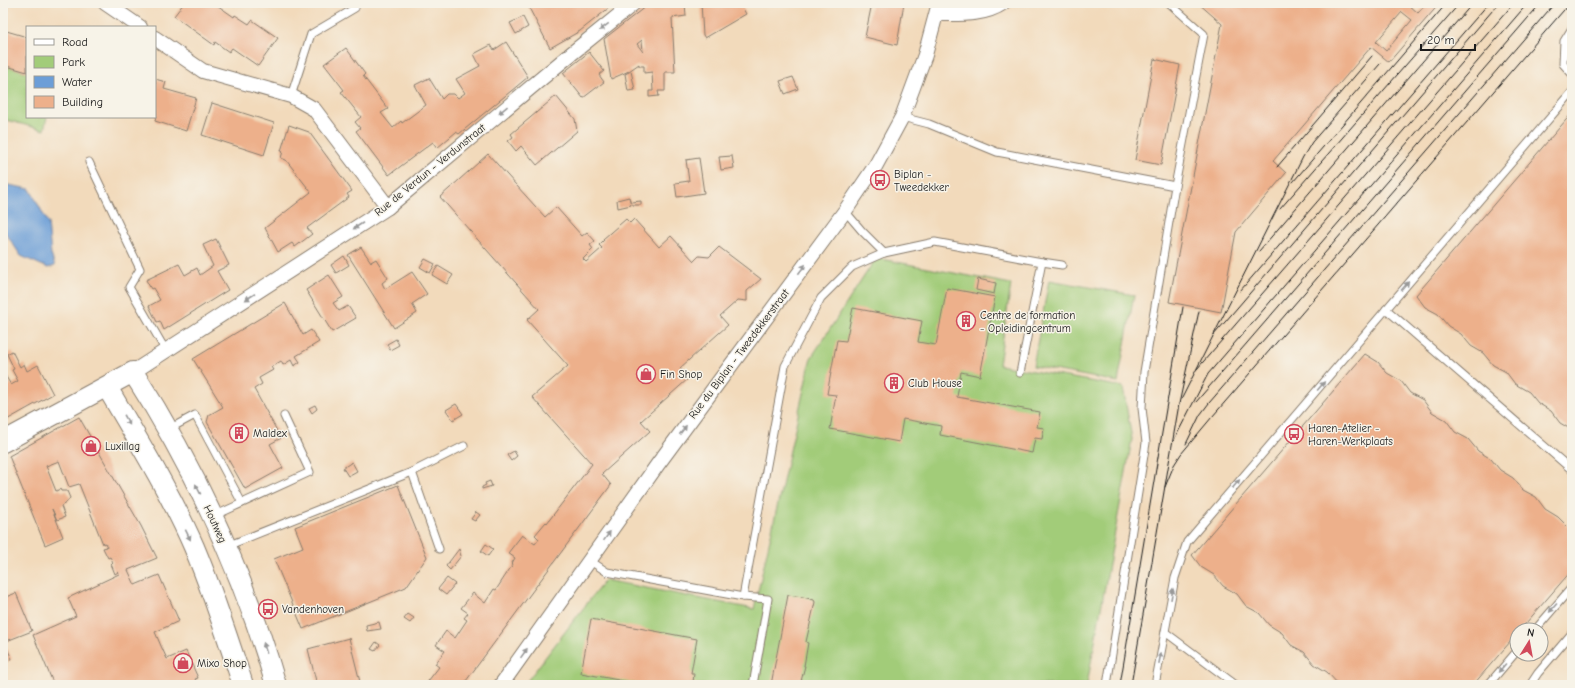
<svg xmlns="http://www.w3.org/2000/svg" width="1575" height="688" font-family="'Comic Neue',sans-serif">
	<style>
		.green { fill: #a2cc79; stroke: #5f744a }
		.water { fill: #6c9ed7; stroke: #445d7a }
		.building { fill: #edb08b; fill-rule: evenodd }
		.lines { fill: none; stroke-linecap: round; stroke-linejoin: round }
		.service-casing { stroke: #877b6c; stroke-width: 9 }
		.minor-casing { stroke: #877b6c; stroke-width: 16 }
		.secondary-casing { stroke: #877b6c; stroke-width: 22 }
		.service { stroke: #fff; stroke-width: 7 }
		.minor { stroke: #fff; stroke-width: 14 }
		.secondary { stroke: #fff; stroke-width: 20 }
		.tram { stroke: #1c1c1c; stroke-width: 1 }
		.oneway { fill: #999 }
		.labels { text-anchor: middle; dominant-baseline: central; stroke-width: 3; stroke-linejoin: round; paint-order: stroke }
		.street-label { font-size: 11px; fill: #1c1c1c; stroke: #f7f3e8 }
		.poi-label { font-size: 11px; fill: #1c1c1c; stroke: #f7f3e8; text-anchor: start }
	</style>
	<rect width="100%" height="100%" fill="#f7f3e8"/>
	<filter id="ink" filterUnits="userSpaceOnUse"><feTurbulence type="fractalNoise" baseFrequency=".025" numOctaves="2"/><feDisplacementMap in="SourceGraphic" scale="8" xChannelSelector="R" yChannelSelector="G"/><feConvolveMatrix kernelMatrix="1 2 1 2 8 2 1 2 1" color-interpolation-filters="sRGB"/></filter>
	<filter id="wash" filterUnits="userSpaceOnUse"><feTurbulence type="fractalNoise" baseFrequency=".012" numOctaves="4" result="noise"/><feDisplacementMap in="SourceGraphic" scale="16" xChannelSelector="R" yChannelSelector="G"/><feGaussianBlur stdDeviation="0.9" result="paint"/><feColorMatrix in="noise" values="0 0 0 0 0 0 0 0 0 0 0 0 0 0 0 0 0 1.4 0 .05"/><feComposite in="paint" operator="in"/></filter>
	<g filter="url(#wash)">
		<rect width="100%" height="100%" fill="#f2dabb"/>
		<g class="green">
			<polygon points="3,65 27,72 27,117 47,117 44,130 3,119"/>
			<polygon points="876,258 1011,284 999,365 1123,387 1132,439 1087,685 524,685 605,580 754,609 811,358"/>
			<polygon points="1049,280 1134,295 1118,382 1033,366"/>
		</g>
		<polygon class="water" points="3,184 30,189 48,223 51,254 55,266 48,268 21,256 3,229"/>
		<g id="blocks">
			<g class="building">
				<polygon points="184,3 214,3 234,17 235,15 249,24 252,20 278,38 258,66 232,48 229,52 215,42 214,45 174,16"/>
				<polygon points="529,3 615,3 580,31 550,48 527,4"/>
				<path d="M650,3H685L686,16L672,18L675,72H665V91H658L659,96L649,97V91H653L652,72L644,73V66H639V64L629,71L611,79L604,39ZM642,40L643,52L637,44Z"/>
				<polygon points="701,3 740,3 746,14 705,38 703,35"/>
				<polygon points="872,3 904,3 897,45 865,37"/>
				<path d="M1198,3H1409L1408,4L1418,13L1427,3H1440L1389,62L1371,47L1273,161L1286,173L1236,232L1221,312L1169,302L1222,24ZM1402,12L1412,20L1386,51L1376,42Z"/>
				<polygon points="523,17 528,27 516,34 510,23"/>
				<polygon points="3,30 27,37 27,72 3,65"/>
				<polygon points="506,42 528,77 459,134 456,132 437,148 433,142 389,175 356,131 360,128 355,122 361,117 341,92 344,90 324,64 346,48 365,74 363,76 388,109 381,113 393,128 401,121 402,123 426,105 415,85 429,78 442,99 447,94 454,94 458,98 465,93 456,79 480,66 474,54 491,45 494,50"/>
				<polygon points="589,52 604,71 599,75 604,82 583,98 563,73"/>
				<polygon points="1154,59 1180,65 1161,165 1135,160"/>
				<polygon points="631,71 635,90 628,91 625,74"/>
				<polygon points="793,77 798,89 785,94 780,81"/>
				<polygon points="155,79 166,82 164,89 196,98 186,131 155,121 156,116"/>
				<polygon points="556,96 575,119 577,131 537,165 521,146 516,151 508,141 513,137 511,134"/>
				<polygon points="212,103 274,123 264,155 202,135"/>
				<polygon points="1572,113 1572,430 1560,423 1551,411 1538,403 1529,392 1515,384 1506,372 1493,365 1483,353 1471,346 1461,334 1448,326 1438,314 1425,307 1416,295"/>
				<polygon points="289,125 309,132 352,191 347,194 349,197 307,228 312,234 295,247 292,243 278,252 265,228 311,192 286,160 281,158 283,151 281,151"/>
				<polygon points="488,154 545,217 556,207 582,236 587,232 595,241 590,245 593,249 583,259 586,262 602,248 599,245 604,240 603,239 626,219 630,223 634,219 659,247 671,236 694,261 699,256 709,257 719,247 761,279 747,291 747,301 738,300 720,316 728,325 680,368 689,378 641,421 650,431 602,474 611,485 463,685 425,685 439,667 435,664 445,651 436,645 446,631 455,638 467,620 464,618 468,613 461,608 473,593 485,603 494,589 496,590 513,564 512,563 515,558 508,553 522,535 535,544 539,539 535,535 546,522 547,523 592,464 532,397 568,366 527,320 539,309 440,197"/>
				<polygon points="732,156 734,168 721,170 719,157"/>
				<polygon points="699,158 704,193 677,197 675,183 689,181 686,160"/>
				<polygon points="629,197 631,205 618,208 617,200"/>
				<polygon points="641,201 641,205 633,205 632,202"/>
				<polygon points="216,239 229,265 217,271 228,290 164,330 160,321 157,322 149,306 160,300 153,288 151,289 146,280 179,264 185,275 197,268 200,275 213,266 203,245"/>
				<polygon points="361,247 371,262 376,259 388,278 382,283 385,289 412,272 427,294 412,304 417,313 394,328 348,255"/>
				<polygon points="344,256 349,265 336,273 331,265"/>
				<polygon points="425,259 435,264 430,273 420,267"/>
				<polygon points="438,266 453,275 447,284 432,275"/>
				<polygon points="329,275 343,297 333,303 339,311 348,306 356,318 332,332 306,290"/>
				<polygon points="978,279 996,283 994,294 976,290"/>
				<polygon points="947,288 995,297 980,376 961,372 957,397 1040,412 1037,427 1044,428 1042,439 1035,438 1032,453 940,435 941,426 903,419 899,442 830,429 836,395 827,394 837,340 846,341 853,308 922,321 918,342 936,345"/>
				<polygon points="285,303 303,335 311,330 319,342 296,356 300,362 294,366 291,360 283,365 281,361 271,367 273,370 259,378 262,384 254,389 281,438 270,444 283,468 245,489 207,422 209,415 223,407 193,359"/>
				<polygon points="396,339 399,345 390,350 387,344"/>
				<polygon points="12,351 20,367 24,364 27,371 38,365 53,394 3,422 3,376 5,375 11,385 18,381 12,370 14,369 7,354"/>
				<polygon points="1365,354 1378,362 1387,373 1401,381 1410,393 1423,400 1432,412 1446,420 1455,432 1468,439 1478,451 1491,459 1500,470 1513,478 1523,490 1536,497 1545,509 1558,517 1572,531 1572,570 1520,630 1517,630 1517,634 1473,685 1339,685 1327,672 1314,664 1304,652 1291,645 1282,633 1269,625 1259,613 1246,606 1237,594 1223,586 1214,575 1201,567 1192,555"/>
				<polygon points="456,404 463,414 453,420 446,410"/>
				<polygon points="315,405 317,409 312,413 309,408"/>
				<polygon points="79,417 141,526 157,558 128,570 135,585 159,575 179,621 155,632 161,646 167,659 186,651 198,678 195,679 198,685 54,685 33,635 76,616 68,598 119,574 118,572 115,574 111,564 113,562 110,557 108,558 103,548 107,547 105,543 103,544 79,484 69,487 59,461 46,466 56,491 60,489 61,491 67,491 70,498 66,503 61,506 65,517 57,520 52,509 63,537 45,545 9,456"/>
				<polygon points="514,451 517,456 511,461 507,455"/>
				<polygon points="352,462 357,471 348,476 343,468"/>
				<polygon points="490,481 492,486 482,489 482,487 486,485 485,483"/>
				<polygon points="398,485 427,557 406,587 303,629 274,559 303,547 295,527"/>
				<polygon points="476,512 480,515 475,521 471,519"/>
				<polygon points="486,544 493,549 488,556 481,551"/>
				<polygon points="459,549 461,556 450,570 446,566"/>
				<polygon points="447,578 455,584 446,595 438,589"/>
				<polygon points="16,593 32,631 4,642 12,659 3,664 3,598"/>
				<polygon points="788,595 803,597 814,600 815,602 806,642 808,643 804,666 805,666 800,685 771,685"/>
				<polygon points="408,614 414,618 410,623 404,619"/>
				<polygon points="591,619 697,639 691,673 694,673 693,683 701,685 692,685 692,683 689,683 689,685 645,685 581,673"/>
				<polygon points="379,622 381,629 367,631 366,625"/>
				<polygon points="349,638 360,682 347,685 317,685 308,649"/>
				<polygon points="376,642 380,645 375,651 371,649"/>
			</g>
		</g>
	</g>
	<g filter="url(#ink)">
		<use href="#blocks" fill-opacity="0" stroke="#877b6c" stroke-width="1"/>
		<g class="lines">
			<defs>
				<g id="service">
					<polyline points="1169,3 1204,34 1175,186"/>
					<polyline points="1572,28 1564,41 1563,64 1572,74"/>
					<polyline points="291,96 311,34 355,8"/>
					<polyline points="902,117 929,124 997,152 1175,186 1144,372 1142,408 1146,443 1107,685"/>
					<polyline points="89,162 140,269 129,287 166,351"/>
					<polyline points="845,211 862,231 884,253"/>
					<polyline points="1042,262 1062,265"/>
					<polyline points="1386,309 1572,470"/>
					<polyline points="169,429 195,415 242,503"/>
					<polyline points="412,472 439,549"/>
					<polyline points="214,516 310,472 284,416"/>
					<polyline points="227,546 412,472 464,446"/>
					<polyline points="589,560 607,572 743,597 768,599 753,685"/>
					<polyline points="743,597 785,366 821,298 852,267 884,253 935,242 1042,262 1020,373"/>
					<polyline points="1535,630 1572,587"/>
					<polyline points="1165,632 1236,685"/>
					<polyline points="1155,685 1175,578 1187,542 1572,92"/>
					<polyline points="1488,685 1517,651"/>
					<polyline points="1530,685 1538,673 1572,633"/>
				</g>
				<g id="minor">
					<polyline points="105,3 140,27"/>
					<path d="M937,14C959,14 984,16 1003,3"/>
					<polyline points="155,38 203,71 291,96 314,109 388,207"/>
					<polyline points="133,372 388,207 566,58 634,3"/>
					<polyline points="501,685 658,464 845,211 876,165 902,117 925,55 939,3"/>
				</g>
				<g id="secondary">
					<path d="M107,387C137,439 170,492 194,547C213,592 228,639 243,685"/>
					<path d="M3,442L133,372C195,469 244,575 276,685"/>
				</g>
			</defs>
			<use href="#service" class="service-casing"/>
			<use href="#minor" class="minor-casing"/>
			<use href="#secondary" class="secondary-casing"/>
			<use href="#service" class="service"/>
			<use href="#minor" class="minor"/>
			<use href="#secondary" class="secondary"/>
			<g class="tram">
				<polyline points="1277,167 1372,56"/>
				<polyline points="1293,182 1447,3"/>
				<polyline points="1280,209 1460,3"/>
				<polyline points="1259,251 1473,3"/>
				<polyline points="1240,291 1489,3"/>
				<polyline points="1213,336 1499,3"/>
				<polyline points="1197,369 1514,3"/>
				<polyline points="1196,402 1541,3"/>
				<polyline points="1179,404 1303,157 1312,142 1380,64"/>
				<polyline points="1173,442 1208,374 1528,3"/>
				<polyline points="1186,444 1200,415 1209,403 1555,3"/>
				<polyline points="1165,487 1174,465 1181,454 1212,417 1570,3"/>
				<polyline points="1120,685 1183,307"/>
				<polyline points="1131,685 1179,404 1199,311"/>
			</g>
		</g>
		<defs><path id="oneway-solid" d="M-6-.8H1V-3.2L6.5 0L1 3.2V.8H-6Z"/></defs>
		<g class="oneway">
			<use href="#oneway-solid" transform="translate(604 27) rotate(142)"/>
			<use href="#oneway-solid" transform="translate(503 110) rotate(140)"/>
			<use href="#oneway-solid" transform="translate(358 226) rotate(147)"/>
			<use href="#oneway-solid" transform="translate(802 269) rotate(-53)"/>
			<use href="#oneway-solid" transform="translate(1405 286) rotate(-49)"/>
			<use href="#oneway-solid" transform="translate(250 297) rotate(147)"/>
			<use href="#oneway-solid" transform="translate(1321 386) rotate(-50)"/>
			<use href="#oneway-solid" transform="translate(127 420) rotate(61)"/>
			<use href="#oneway-solid" transform="translate(683 430) rotate(-53)"/>
			<use href="#oneway-solid" transform="translate(1236 484) rotate(-50)"/>
			<use href="#oneway-solid" transform="translate(198 489) rotate(-117)"/>
			<use href="#oneway-solid" transform="translate(188 535) rotate(64)"/>
			<use href="#oneway-solid" transform="translate(607 536) rotate(-55)"/>
			<use href="#oneway-solid" transform="translate(1172 594) rotate(-80)"/>
			<use href="#oneway-solid" transform="translate(1553 608) rotate(131)"/>
			<use href="#oneway-solid" transform="translate(265 648) rotate(-107)"/>
			<use href="#oneway-solid" transform="translate(524 653) rotate(-55)"/>
			<use href="#oneway-solid" transform="translate(1160 658) rotate(-79)"/>
			<use href="#oneway-solid" transform="translate(1502 668) rotate(131)"/>
		</g>
	</g>
	<defs>
		<symbol id="bus-ring" viewBox="-11 -11 22 22"><circle r="9.5" fill="#f7f3e8" stroke="#d1495b" stroke-width="1.5"/><path d="M-5-6H5V4H4V6H2V4H-2V6H-4V4H-5ZM-3.5-4V0h7V-4ZM-3.5 1.2v1.5H-2V1.2ZM2 1.2v1.5H3.5V1.2Z" fill="#d1495b"/></symbol>
		<symbol id="building-ring" viewBox="-11 -11 22 22"><circle r="9.5" fill="#f7f3e8" stroke="#d1495b" stroke-width="1.5"/><path d="M-4-6H4V6H1V3H-1V6H-4ZM-2.5-4.3h1.7v1.8h-1.7ZM.8-4.3h1.7v1.8H.8ZM-2.5-1h1.7V.8h-1.7ZM.8-1h1.7V.8H.8Z" fill="#d1495b"/></symbol>
		<symbol id="shop-ring" viewBox="-11 -11 22 22"><circle r="9.5" fill="#f7f3e8" stroke="#d1495b" stroke-width="1.5"/><path d="M-5-2.5h2.3a2.7 3.5 0 0 1 5.4 0H5L5.5 6h-11ZM-1.5-2.5h3a1.5 2.3 0 0 0-3 0Z" fill="#d1495b"/></symbol>
	</defs>
	<g fill-rule="evenodd">
		<use href="#bus-ring" x="869" y="169" width="22" height="22"/>
		<use href="#building-ring" x="955" y="310" width="22" height="22"/>
		<use href="#shop-ring" x="635" y="363" width="22" height="22"/>
		<use href="#building-ring" x="883" y="372" width="22" height="22"/>
		<use href="#building-ring" x="228" y="422" width="22" height="22"/>
		<use href="#bus-ring" x="1283" y="423" width="22" height="22"/>
		<use href="#shop-ring" x="80" y="435" width="22" height="22"/>
		<use href="#bus-ring" x="257" y="598" width="22" height="22"/>
		<use href="#shop-ring" x="172" y="652" width="22" height="22"/>
	</g>
	<g class="labels">
		<g class="street-label">
			<text transform="translate(430 170) rotate(-39)">Rue de Verdun - Verdunstraat</text>
			<text transform="translate(739 354) rotate(-53)">Rue du Biplan - Tweedekkerstraat</text>
			<text transform="translate(215 524) rotate(65)">Houtweg</text>
		</g>
		<g class="poi-label">
			<text x="894" y="174">Biplan -<tspan x="894" dy="13">Tweedekker</tspan></text>
			<text x="980" y="315">Centre de formation<tspan x="980" dy="13">- Opleidingcentrum</tspan></text>
			<text x="660" y="374">Fin Shop</text>
			<text x="908" y="383">Club House</text>
			<text x="1308" y="428">Haren-Atelier -<tspan x="1308" dy="13">Haren-Werkplaats</tspan></text>
			<text x="253" y="433">Maldex</text>
			<text x="105" y="446">Luxillag</text>
			<text x="282" y="609">Vandenhoven</text>
			<text x="197" y="663">Mixo Shop</text>
		</g>
	</g>
	<rect width="1575" height="688" fill="none" stroke="#f7f3e8" stroke-width="16"/>
	<rect x="26" y="26" width="130" height="92" fill="#f7f3e8" stroke="#9f9d96"/>
	<rect x="34" y="39" width="20" height="6" fill="#ffffff" stroke="#9f9d96"/>
	<text x="62" y="46" font-size="12" fill="#1c1c1c">Road</text>
	<rect x="34" y="56" width="20" height="12" fill="#a2cc79" stroke="#9f9d96"/>
	<text x="62" y="66" font-size="12" fill="#1c1c1c">Park</text>
	<rect x="34" y="76" width="20" height="12" fill="#6c9ed7" stroke="#9f9d96"/>
	<text x="62" y="86" font-size="12" fill="#1c1c1c">Water</text>
	<rect x="34" y="96" width="20" height="12" fill="#edb08b" stroke="#9f9d96"/>
	<text x="62" y="106" font-size="12" fill="#1c1c1c">Building</text>
	<g transform="translate(1529 642) rotate(11)"><circle r="19" fill="#f7f3e8" stroke="#9f9d96"/>
	<path d="M0-3L7 15L0 10L-7 15Z" fill="#d1495b"/>
	<text y="-6" font-size="11" font-weight="bold" text-anchor="middle" fill="#1c1c1c">N</text>
	</g>
	<path d="M1421 44v6h54v-6" fill="none" stroke="#1c1c1c" stroke-width="2"/>
	<text x="1427" y="44" font-size="12" fill="#1c1c1c" stroke="#f7f3e8" stroke-width="3" paint-order="stroke">20 m</text>
</svg>
